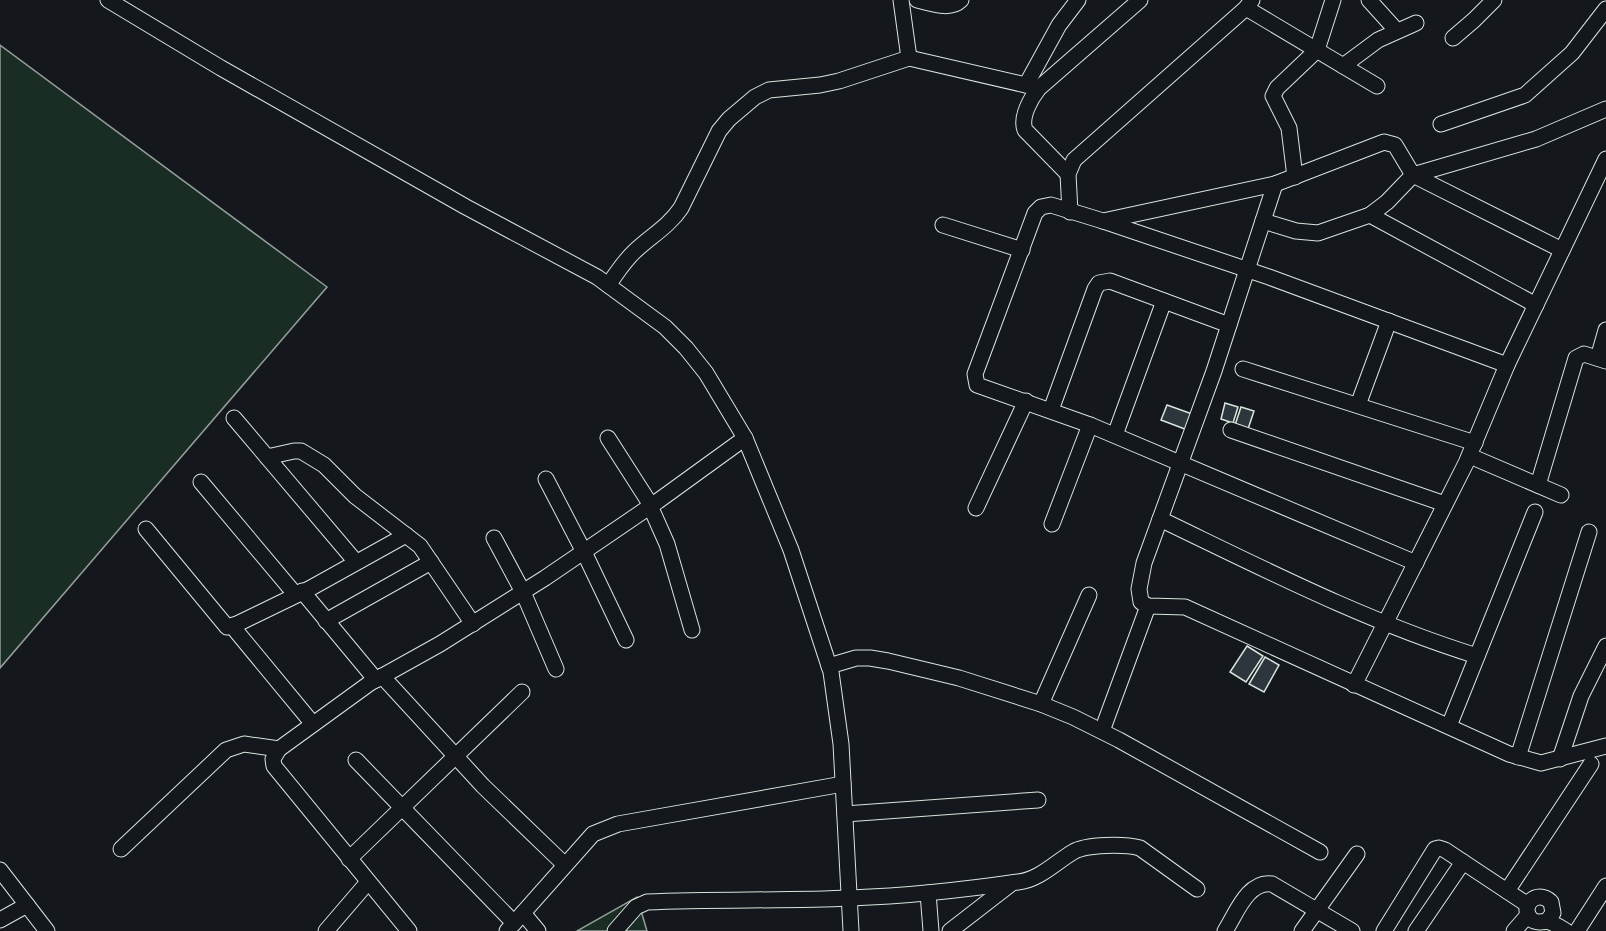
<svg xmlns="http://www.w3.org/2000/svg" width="1606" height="931" font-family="Lato,sans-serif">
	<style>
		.green { fill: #1a2d24; stroke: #939e99; stroke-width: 1.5 }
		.building { fill: #2c363c; stroke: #d8e6dc; stroke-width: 1.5 }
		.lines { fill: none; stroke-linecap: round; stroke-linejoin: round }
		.minor-casing { stroke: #d8e6dc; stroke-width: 17 }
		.minor { stroke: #14181c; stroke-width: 15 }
	</style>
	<rect width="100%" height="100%" fill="#14181c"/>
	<g class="green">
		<polygon points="0,45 327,287 0,668"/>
		<polygon points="637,897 647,931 577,931"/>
	</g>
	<g class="building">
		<polygon points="1225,403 1238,407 1233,423 1221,419"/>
		<polygon points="1167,405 1195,415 1190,431 1161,420"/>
		<polygon points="1241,407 1254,411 1248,429 1235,425"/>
		<polygon points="1247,646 1263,656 1246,682 1230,672"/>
		<polygon points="1265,657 1279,665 1264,692 1249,684"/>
	</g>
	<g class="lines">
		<defs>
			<g id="minor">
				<polyline points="108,0 221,68 466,207 597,277 665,327 686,348 706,373 745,438 791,550 831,672 841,744 851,931"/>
				<polyline points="901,0 909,58"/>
				<path d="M917,0C931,3 950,11 961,0"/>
				<polyline points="1369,0 1397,31"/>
				<polyline points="1246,8 1377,86"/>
				<polyline points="1453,38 1474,20 1494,0"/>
				<polyline points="1343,66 1378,40 1416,23"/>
				<polyline points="1026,85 1059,25 1078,0"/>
				<polyline points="1441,124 1525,95 1572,53 1606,9"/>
				<path d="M1068,174L1025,130C1020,117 1031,98 1039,88L1140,0"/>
				<polyline points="1295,177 1289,128 1273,96 1277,88 1317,50 1333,0"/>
				<polyline points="1275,184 1214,371 1144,563 1139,589 1141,602 1148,606 1185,607 1509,754 1541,763 1606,746"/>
				<polyline points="1070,212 1068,174 1074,160 1246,8 1252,0"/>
				<polyline points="1370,215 1536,305"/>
				<polyline points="1103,221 1275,184 1384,142 1395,145 1413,175 1536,139 1606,109"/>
				<polyline points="1263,221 1296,231 1318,233 1370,215 1387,202 1413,175 1562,250"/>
				<polyline points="943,225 1022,250"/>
				<path d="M608,285C617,273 624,261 635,251C651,236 669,226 681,208L719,131L729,119L755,97L769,90L820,85L839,81L909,58L1039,88"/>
				<polyline points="1598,358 1606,330"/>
				<polyline points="1243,369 1475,443"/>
				<polyline points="1358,405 1389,321"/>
				<polyline points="1051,410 1095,289 1099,283 1110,281 1229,325"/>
				<polyline points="234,418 356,562"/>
				<polyline points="1231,430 1445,504"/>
				<polyline points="1115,435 1164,301"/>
				<polyline points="608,438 647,499 667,544 692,630"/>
				<polyline points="1470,456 1561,495"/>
				<polyline points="267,457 294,451 301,451 324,465 355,496 420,546 473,624"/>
				<polyline points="546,479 584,552 626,640"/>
				<polyline points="201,482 295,594"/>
				<polyline points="1538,485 1576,358 1584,354 1606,361"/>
				<polyline points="976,508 1026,401"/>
				<path d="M1160,519C1264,569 1367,622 1477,656"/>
				<polyline points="1052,524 1090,425"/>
				<polyline points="146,529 227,627 237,624 309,589 406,535"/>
				<polyline points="494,538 523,592 556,669"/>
				<polyline points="1416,563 1090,425 977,385 975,374 1035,213 1041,207 1051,205 1103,221 1269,277 1507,365"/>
				<polyline points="302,591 376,680"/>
				<polyline points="326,621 431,562"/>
				<polyline points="232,626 313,724"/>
				<polyline points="829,666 856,658 870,658 888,661 959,678 1041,704 1073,717 1119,740 1320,852"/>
				<polyline points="382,676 483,786 565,865"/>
				<polyline points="1354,685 1466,463 1507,365 1606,159"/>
				<polyline points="1041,704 1089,595"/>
				<polyline points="1449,726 1535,512"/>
				<polyline points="1102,731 1148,606"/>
				<polyline points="1518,757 1589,532"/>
				<polyline points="1560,759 1581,696 1606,646"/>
				<polyline points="356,760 514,923"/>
				<polyline points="845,814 1038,800"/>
				<polyline points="121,849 226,750 244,744 279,749"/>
				<polyline points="349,859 522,692"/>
				<polyline points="0,870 47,931"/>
				<polyline points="1507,891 1591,764"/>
				<polyline points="928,893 931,931"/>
				<polyline points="523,913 538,931"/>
				<polyline points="0,920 27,905"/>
				<path d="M1547,921L1553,913L1551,902C1536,888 1519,907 1531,919C1537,925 1543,920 1549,922C1554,923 1561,928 1566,931"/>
				<polyline points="326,931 368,882"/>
				<polyline points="409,931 274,766 273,759 279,749 370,683 440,644 545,578 658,501 745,438"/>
				<polyline points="507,931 593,834 618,824 843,784"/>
				<path d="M615,931L636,907L647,902C715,899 783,901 851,898C907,896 963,890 1018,882C1039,880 1056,862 1073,852C1086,844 1125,844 1140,848L1197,889"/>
				<polyline points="950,931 1012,883"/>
				<path d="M1225,931C1236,914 1248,880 1272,884L1352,931"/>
				<polyline points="1302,931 1357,854"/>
				<polyline points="1384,931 1435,849 1439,848 1445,850 1528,905"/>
				<polyline points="1416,931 1463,862"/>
				<polyline points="1514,931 1528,915"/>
				<polyline points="1577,931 1606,886"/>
			</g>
		</defs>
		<use href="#minor" class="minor-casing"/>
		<use href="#minor" class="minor"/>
	</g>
</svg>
